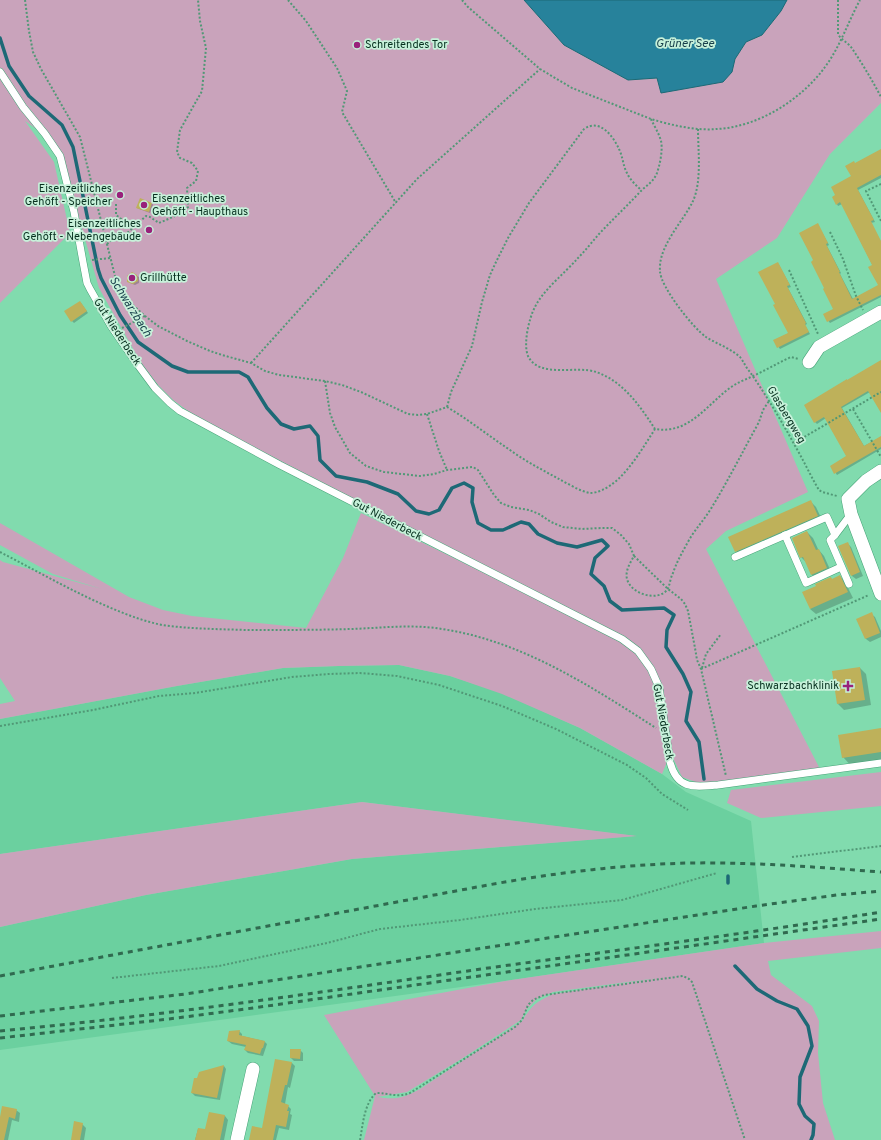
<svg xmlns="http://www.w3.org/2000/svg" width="881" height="1140" font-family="Overpass,sans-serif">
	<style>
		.built { fill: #6bd09f }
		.green { fill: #c9a3bb; fill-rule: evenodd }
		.water { fill: #27829b; stroke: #1d6976 }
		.shadow { fill: #0003 }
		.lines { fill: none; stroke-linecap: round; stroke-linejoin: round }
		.stream { stroke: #1d6976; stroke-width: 3.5 }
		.building { fill: #beb15a }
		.service-casing { stroke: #45a176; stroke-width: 8 }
		.minor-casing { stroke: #45a176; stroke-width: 14 }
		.path { stroke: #519876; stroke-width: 2; stroke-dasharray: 2 2; stroke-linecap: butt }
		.service { stroke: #fff; stroke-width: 7 }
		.minor { stroke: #fff; stroke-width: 13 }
		.rail { stroke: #306a4f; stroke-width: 3; stroke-dasharray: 5 5; stroke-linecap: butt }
		.poi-dot { fill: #99217b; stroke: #c7f1da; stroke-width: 1.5 }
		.labels { text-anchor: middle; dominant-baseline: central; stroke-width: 3.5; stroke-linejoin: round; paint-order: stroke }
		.poi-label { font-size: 11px; fill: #07301f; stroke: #c7f1da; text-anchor: start }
		.street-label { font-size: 11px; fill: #07301f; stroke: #c7f1da }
		.water-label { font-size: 12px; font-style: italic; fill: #183f4b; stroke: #c7f1da }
	</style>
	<rect width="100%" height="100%" fill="#81dbae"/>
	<polygon class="built" points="399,665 450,676 502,693 580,728 662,774 686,792 751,821 764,943 505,981 0,1050 0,927 146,895 352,859 635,836 362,802 0,854 0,719 177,686 283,668 339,666"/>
	<g class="green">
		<polygon points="0,0 524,0 564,45 628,80 657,78 661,93 732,72 735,59 746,42 762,35 781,11 787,0 881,0 881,103 830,154 777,238 716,279 808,492 726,531 706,549 820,769 701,784 682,777 674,760 660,686 640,650 218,428 192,414 173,400 158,385 141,363 99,288 75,204 54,141 25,121 54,162 70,233 0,303"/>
		<polygon points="361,513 448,555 624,643 636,653 648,669 655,687 667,762 662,774 580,728 502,694 450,676 399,665 339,666 283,668 177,686 0,719 0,704 15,701 0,678 0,560 3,562 102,589 53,574 0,545 0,523 129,597 163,610 192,616 306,628 343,558"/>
		<polygon points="881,772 881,806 761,818 727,803 731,790"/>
		<polygon points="362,802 637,836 352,859 146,895 0,927 0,854"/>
		<path d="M881,931V948L768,961L771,975L812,1006L819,1021L818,1053L823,1103L835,1140H364L375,1096L324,1015L505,981L764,943ZM658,978L553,994C536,1002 532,1005 522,1021L420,1089C403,1098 397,1100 377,1097L407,1092L463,1058L521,1020L527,1009L537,999L553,992Z"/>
	</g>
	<polygon class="water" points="524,0 787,0 781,11 762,35 746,42 735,59 732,72 723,82 661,93 657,78 628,80 564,45"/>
	<g class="shadow">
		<polygon points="881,150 881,178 858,190 875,222 871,223 881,242 881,297 830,323 824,315 834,310 814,261 818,225 829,245 827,246 841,273 840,274 853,299 879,286 873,266 842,204 838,206 837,204 836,195 852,177 855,164"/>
		<polygon points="152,203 153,205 150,213 139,209 137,208"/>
		<polygon points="779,265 791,287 788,288 807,324 805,325 810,334 780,349 774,341 789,333"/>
		<polygon points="137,276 139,277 139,283 135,285 130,283"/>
		<polygon points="81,303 88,313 74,323 72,321"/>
		<polygon points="881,361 881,411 870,392 842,408 864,446 881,437 881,449 837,475 831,466 848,457 826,418 817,424 815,422"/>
		<polygon points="810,501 816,507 823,522 741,557 736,551"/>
		<polygon points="807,532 813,538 818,549 824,556 832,574 818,580 812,575 806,562 801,557"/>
		<polygon points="847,543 851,547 863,576 856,579 852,576"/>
		<polygon points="840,576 845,582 853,598 816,614 810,609 832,580"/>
		<polygon points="871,614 875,617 881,631 881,637 870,642 866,639 857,620"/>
		<polygon points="860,668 866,674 871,705 844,710 838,704"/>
		<polygon points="881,729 881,765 854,769 843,757"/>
		<polygon points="239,1031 242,1034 242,1036 264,1041 267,1044 263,1056 248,1053 245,1050 246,1047 232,1044 228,1041"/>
		<polygon points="300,1050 303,1053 303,1061 294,1061 291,1058"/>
		<polygon points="276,1060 292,1063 295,1066 290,1088 288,1087 285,1104 288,1106 291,1109 290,1114 292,1115 289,1130 279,1128 276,1140 250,1140 263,1129"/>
		<polygon points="224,1066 226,1069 220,1100 195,1096 192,1093 198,1079"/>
		<polygon points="16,1110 20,1113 19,1122 12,1120 8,1140 0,1140 0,1123"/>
		<polygon points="210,1113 225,1116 228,1120 224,1140 195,1140 198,1129 206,1130"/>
		<polygon points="82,1124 86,1128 84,1140 72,1140"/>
	</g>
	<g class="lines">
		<g class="stream">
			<polyline points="0,38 9,66 29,96 62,125 73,147 98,269 101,278 120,315 138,342 172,366 188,372 239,372 248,377 267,408 281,424 294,429 310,426 318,436 320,460 336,476 367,482 398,494 416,511 429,514 439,510 452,488 464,483 473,488 472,502 478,523 491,530 503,530 521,522 529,524 538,534 557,543 577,547 602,540 608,546 595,558 591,574 604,586 610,601 622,610 664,608 674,615 667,630 666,647 683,674 691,692 686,721 699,742 704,779"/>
			<polyline points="728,876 728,883"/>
			<polyline points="735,966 757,989 777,1001 797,1009 808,1026 812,1046 800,1077 799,1104 805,1116 814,1124 813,1135 811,1140"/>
		</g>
	</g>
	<g class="building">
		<polygon points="881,149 881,175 857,188 874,220 871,221 881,241 881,295 827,322 823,314 833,309 823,289 824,288 811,262 813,260 799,233 818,223 828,243 826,244 840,272 839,272 852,299 878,285 868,267 872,265 840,202 836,205 832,197 835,195 831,187 851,176 845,166 854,161 855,163"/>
		<polygon points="140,198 152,203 149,212 136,208"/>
		<polygon points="778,262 790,285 787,286 806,323 805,324 809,332 777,348 773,340 788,333 773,305 775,304 758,272"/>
		<polygon points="132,272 137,275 138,281 133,284 127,282 127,276"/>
		<polygon points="80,301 87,311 71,322 64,311"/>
		<polygon points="881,360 881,413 868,391 841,407 864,446 881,436 881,447 834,474 830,466 846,456 824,417 814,423 804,405 847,379 847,380"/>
		<polygon points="811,500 818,516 735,552 728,537"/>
		<polygon points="807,531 816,550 819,549 827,568 811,575 803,557 800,558 792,538"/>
		<polygon points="848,542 860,572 851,576 838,546"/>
		<polygon points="840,575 848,592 810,609 802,592 816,586 815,584 831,577 832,579"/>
		<polygon points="872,612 880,633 865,639 856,619"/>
		<polygon points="860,667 865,700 837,704 832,671"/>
		<polygon points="881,728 881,752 842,758 838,735"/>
		<polygon points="240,1030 239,1035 265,1041 263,1048 262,1048 260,1054 244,1050 246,1045 227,1041 229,1031"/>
		<polygon points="290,1049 301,1049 300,1059 290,1058"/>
		<polygon points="275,1059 292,1062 287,1085 285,1085 281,1102 289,1105 287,1111 289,1111 286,1127 276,1125 273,1140 249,1140 252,1126 262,1128"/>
		<polygon points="224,1065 217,1098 191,1093 194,1078 197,1078 199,1072"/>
		<polygon points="2,1106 17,1109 15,1119 9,1117 4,1140 0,1140 0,1117"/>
		<polygon points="209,1112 225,1115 220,1140 195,1140 198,1128 205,1129"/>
		<polygon points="74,1121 83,1123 80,1140 71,1140"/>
	</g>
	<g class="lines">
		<defs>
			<g id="service">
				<path d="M0,72L23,107L45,134L60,156L74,212L83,262L87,283L90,289L111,326L135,361L155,388L170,403L180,411L280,465L622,639L638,651L651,669L659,687L670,762C677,790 694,787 718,785L881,763"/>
				<polyline points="785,535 806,583 841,567"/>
				<polyline points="835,535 851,514"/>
				<polyline points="735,557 827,517 835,535 830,540 849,584"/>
			</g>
			<g id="minor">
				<polyline points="809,362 819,347 881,312"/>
				<polyline points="881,471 866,481 848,499 851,514 881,594"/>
				<polyline points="237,1140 253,1069"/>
			</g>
		</defs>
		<use href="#service" class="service-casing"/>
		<use href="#minor" class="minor-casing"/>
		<g class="path">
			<path d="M25,0L29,31L33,52L41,69L72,123L80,137L115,276L120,289L125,298L145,316L158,326L187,341L210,351L222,355L251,363L265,371L279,375L325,381L342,385L361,392L408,414L418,415L427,414L447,407C469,420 489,436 510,450C525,461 541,469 557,478C567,483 579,491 590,493C594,493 598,492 602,490C624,481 642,449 655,429"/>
			<polyline points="288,0 306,21 337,68 347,91 342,112 396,203"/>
			<path d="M462,0L468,7L540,69L572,88L651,119C671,125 696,131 717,129C758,127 801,100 825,67C840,47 848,22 860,0"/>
			<path d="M838,0V34C841,40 847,42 851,47C862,63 872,80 881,97"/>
			<path d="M651,119C654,126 659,133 661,141C663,150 660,164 657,173C653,183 645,186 639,193C626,207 612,220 599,234C592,242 585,251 577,259C565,273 543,290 535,307C529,318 523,344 528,356C539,379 577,365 596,372C623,381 640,406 655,429C692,435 709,400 736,384C741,381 747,379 753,376C766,370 778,363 791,357L799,359"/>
			<path d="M698,129C698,150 702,181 693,201C683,222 658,246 660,271C660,286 693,328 706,337C717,344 730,348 740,357C744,362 746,368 750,372C766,395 781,420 794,444C803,459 810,475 819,490L822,492L837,496"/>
			<polyline points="881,184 866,191 881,221"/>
			<polyline points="116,204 116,215 133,228"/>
			<polyline points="830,232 843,259 856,296 863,310"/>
			<polyline points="107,244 114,238 125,235 146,216 150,217 159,223 182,213 188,207 187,188 196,181 198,171 192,163 180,158 177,152 180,130 202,91 206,48 200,21 198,0"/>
			<polyline points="92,260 110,258"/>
			<polyline points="789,270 818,334"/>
			<polyline points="122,328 145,316"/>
			<polyline points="251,363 417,179 540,69"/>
			<path d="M325,381L330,413L335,427L350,453L366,466L384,472L420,476L434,474L447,470L473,467L478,470L494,495L501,503L511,507L529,510L539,514L551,522L563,527L582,529L601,528H612L621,535L629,544L634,556C630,563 625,571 627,579C631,594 657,602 667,590C670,586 670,578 673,573C677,561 683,551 689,540C696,528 705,519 712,507C729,479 743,451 759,422L763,410L769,401"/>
			<path d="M447,407L451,392L472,346L482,302L490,275L496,262L508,238L529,203L584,129C600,118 613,136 619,149C623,157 623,166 627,173C630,180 636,185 641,190"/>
			<polyline points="853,409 881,457"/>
			<polyline points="427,414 439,451 447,470"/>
			<polyline points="794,443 881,392"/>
			<path d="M0,552C31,568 61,585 93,600C115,610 138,620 162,625C190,629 218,629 246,630C281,630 316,630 351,629C381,628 412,624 442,629C522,641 590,686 656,728"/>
			<polyline points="634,556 668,589 681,599 685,604 688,611 695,648 697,660 701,669 726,776"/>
			<polyline points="702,668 706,654 721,634"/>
			<polyline points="701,669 869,595"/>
			<polyline points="0,726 93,710 159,696 195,693 292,677 329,674 360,673 397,676 439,685 502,706 556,729 627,765 646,778 662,794 688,810"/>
			<polyline points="792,857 881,846"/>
			<polyline points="112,978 219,966 327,943 380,929 460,920 535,909 622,900 717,873"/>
			<path d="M360,1140C363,1124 364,1104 376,1093C389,1093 397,1098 410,1093L515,1027L522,1020L528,1005L533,1000L544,995L683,976L689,979L692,982L745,1140"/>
		</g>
		<use href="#service" class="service"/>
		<use href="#minor" class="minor"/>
		<g class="rail">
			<path d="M0,976L488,885C554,873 620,865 687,863C752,862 816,867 881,872"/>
			<polyline points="0,1016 185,994 756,906 837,895 881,891"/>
			<path d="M0,1031C159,1016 316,993 474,970C610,951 746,934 881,912"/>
			<polyline points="0,1038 169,1019 253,1008 881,919"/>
		</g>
	</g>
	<g class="poi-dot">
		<circle cx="357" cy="45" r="4"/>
		<circle cx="120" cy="195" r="4"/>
		<circle cx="144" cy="205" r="4"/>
		<circle cx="149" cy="230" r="4"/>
		<circle cx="132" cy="278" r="4"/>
		<path d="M846 680h4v4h4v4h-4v4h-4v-4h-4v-4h4z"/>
	</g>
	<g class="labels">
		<g class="poi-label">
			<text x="365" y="45">Schreitendes Tor</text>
			<text x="112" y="189" text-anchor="end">Eisenzeitliches<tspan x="112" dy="13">Gehöft - Speicher</tspan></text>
			<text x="152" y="199">Eisenzeitliches<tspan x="152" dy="13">Gehöft - Haupthaus</tspan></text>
			<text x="141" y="224" text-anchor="end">Eisenzeitliches<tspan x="141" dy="13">Gehöft - Nebengebäude</tspan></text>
			<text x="140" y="278">Grillhütte</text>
			<text x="839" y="686" text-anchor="end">Schwarzbachklinik</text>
		</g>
		<g class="street-label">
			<text transform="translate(117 332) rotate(57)">Gut Niederbeck</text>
			<text transform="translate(786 415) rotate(59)">Glasbergweg</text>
			<text transform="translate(387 520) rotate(28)">Gut Niederbeck</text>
			<text transform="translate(663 722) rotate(80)">Gut Niederbeck</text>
		</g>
		<g class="water-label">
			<text x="685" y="44">Grüner See</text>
			<text transform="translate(130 307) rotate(58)">Schwarzbach</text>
		</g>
	</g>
</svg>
